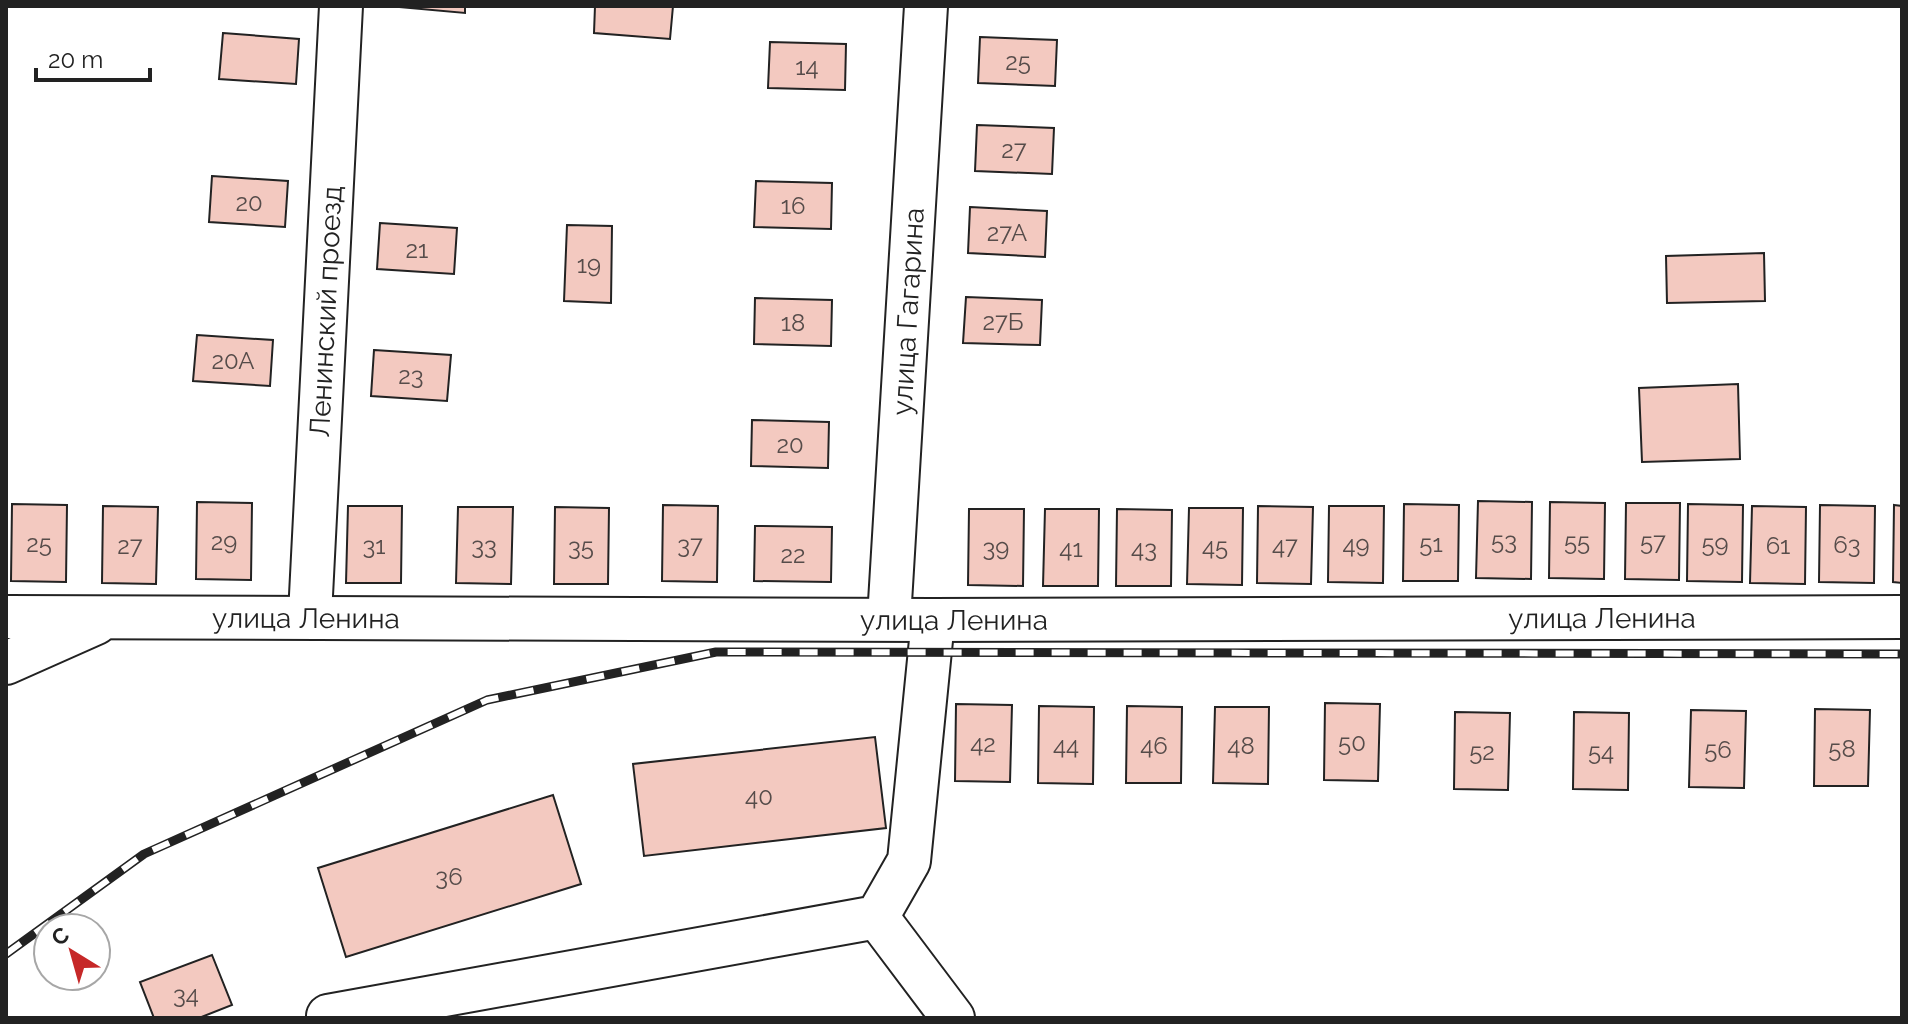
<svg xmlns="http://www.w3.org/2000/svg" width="1908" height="1024" font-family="Raleway,sans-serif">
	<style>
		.building { fill: #f3c9c0; stroke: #222; stroke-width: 2 }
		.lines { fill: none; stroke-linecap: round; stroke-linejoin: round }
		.minor-casing { stroke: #222; stroke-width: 46 }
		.minor { stroke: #fff; stroke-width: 42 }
		.rail-casing { stroke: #222; stroke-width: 9 }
		.rail { stroke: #fff; stroke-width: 6; stroke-dasharray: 18; stroke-linecap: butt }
		.labels { text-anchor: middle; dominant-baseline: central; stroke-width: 6; stroke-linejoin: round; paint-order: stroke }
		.number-label { font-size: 24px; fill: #564c4a }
		.street-label { font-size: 28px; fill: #222; stroke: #fff }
	</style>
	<rect width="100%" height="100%" fill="#fff"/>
	<g class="building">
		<polygon points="388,6 465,6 465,13"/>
		<polygon points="595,6 673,6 670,39 594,33"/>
		<polygon points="223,33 299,39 296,84 219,79"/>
		<polygon points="980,37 1057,40 1055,86 978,83"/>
		<polygon points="770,42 846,44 845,90 768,88"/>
		<polygon points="977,125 1054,128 1052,174 975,171"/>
		<polygon points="212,176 288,181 285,227 209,222"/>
		<polygon points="756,181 832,183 831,229 754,227"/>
		<polygon points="970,207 1047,211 1045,257 968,253"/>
		<polygon points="380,223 457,228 454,274 377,269"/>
		<polygon points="567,225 612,226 611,303 564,301"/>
		<polygon points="1764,253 1765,301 1667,303 1666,256"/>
		<polygon points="966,297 1042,300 1040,345 963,343"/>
		<polygon points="755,298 832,300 831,346 754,344"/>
		<polygon points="197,335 273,340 270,386 193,381"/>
		<polygon points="374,350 451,355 447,401 371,396"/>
		<polygon points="1738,384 1740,459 1642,462 1639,388"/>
		<polygon points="752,420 829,422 828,468 751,466"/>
		<polygon points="1478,501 1532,502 1531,579 1476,578"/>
		<polygon points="197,502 252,503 251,580 196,579"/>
		<polygon points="1550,502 1605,503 1604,579 1549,578"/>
		<polygon points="1626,503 1680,503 1679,580 1625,579"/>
		<polygon points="12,504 67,505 66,582 11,581"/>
		<polygon points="1404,504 1459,505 1458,581 1403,581"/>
		<polygon points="1688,504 1743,505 1742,582 1687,581"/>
		<polygon points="663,505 718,506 717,582 662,581"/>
		<polygon points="1820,505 1875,506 1874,583 1819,582"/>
		<polygon points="1894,505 1902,506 1902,583 1893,582"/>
		<polygon points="103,506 158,507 156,584 102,583"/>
		<polygon points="348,506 402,506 401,583 346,583"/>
		<polygon points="1258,506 1313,507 1311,584 1257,583"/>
		<polygon points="1329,506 1384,506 1383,583 1328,582"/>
		<polygon points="1752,506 1806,507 1805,584 1750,583"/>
		<polygon points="458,507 513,507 511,584 456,583"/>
		<polygon points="555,507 609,508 608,584 554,584"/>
		<polygon points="1189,508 1243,508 1242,585 1187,584"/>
		<polygon points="969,509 1024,509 1023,586 968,585"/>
		<polygon points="1045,509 1099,509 1098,586 1043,586"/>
		<polygon points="1117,509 1172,510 1171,586 1116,586"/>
		<polygon points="755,526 832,527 831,582 754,581"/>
		<polygon points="1325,703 1380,704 1378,781 1324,780"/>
		<polygon points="956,704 1012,705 1010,782 955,781"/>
		<polygon points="1039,706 1094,707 1093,784 1038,783"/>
		<polygon points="1127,706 1182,707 1181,783 1126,783"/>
		<polygon points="1215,707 1269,707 1268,784 1213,783"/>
		<polygon points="1815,709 1870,710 1868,786 1814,786"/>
		<polygon points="1691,710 1746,711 1744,788 1689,787"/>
		<polygon points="1455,712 1510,713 1508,790 1454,789"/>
		<polygon points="1574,712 1629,713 1628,790 1573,789"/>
		<polygon points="875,737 886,828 644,856 633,764"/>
		<polygon points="553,795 581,884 346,957 318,868"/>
		<polygon points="212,955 232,1005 199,1018 154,1018 140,982"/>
	</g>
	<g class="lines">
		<defs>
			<g id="minor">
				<path id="s1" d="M310,615L341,6"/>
				<path id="s2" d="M6,617L933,620L1902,617"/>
				<path id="s3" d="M889,619L926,6"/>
				<polyline points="6,663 96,623"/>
				<polyline points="877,917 953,1018"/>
				<polyline points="328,1016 877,917 909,861 933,620"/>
			</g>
		</defs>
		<use href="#minor" class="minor-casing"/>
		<use href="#minor" class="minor"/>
		<defs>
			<polyline id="rail" points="6,954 144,854 487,700 716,652 1902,654"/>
		</defs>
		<use href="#rail" class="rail-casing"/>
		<use href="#rail" class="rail"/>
	</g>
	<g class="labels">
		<g class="number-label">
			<text x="1018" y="61">25</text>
			<text x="807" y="66">14</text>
			<text x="1014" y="149">27</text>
			<text x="249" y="202">20</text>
			<text x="793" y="205">16</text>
			<text x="1007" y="232">27А</text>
			<text x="417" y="249">21</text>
			<text x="589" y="264">19</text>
			<text x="1003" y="321">27Б</text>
			<text x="793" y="322">18</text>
			<text x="233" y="360">20А</text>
			<text x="411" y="375">23</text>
			<text x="790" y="444">20</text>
			<text x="1504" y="540">53</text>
			<text x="224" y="541">29</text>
			<text x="1577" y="541">55</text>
			<text x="1653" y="541">57</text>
			<text x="39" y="543">25</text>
			<text x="1431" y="543">51</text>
			<text x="1715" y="543">59</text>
			<text x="690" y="544">37</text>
			<text x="1356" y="544">49</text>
			<text x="1847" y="544">63</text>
			<text x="130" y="545">27</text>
			<text x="374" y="545">31</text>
			<text x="484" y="545">33</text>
			<text x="1285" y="545">47</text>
			<text x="1778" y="545">61</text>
			<text x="581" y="546">35</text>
			<text x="1215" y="546">45</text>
			<text x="996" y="547">39</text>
			<text x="1071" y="548">41</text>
			<text x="1144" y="548">43</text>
			<text x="793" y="554">22</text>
			<text x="1352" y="742">50</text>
			<text x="983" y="743">42</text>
			<text x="1066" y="745">44</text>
			<text x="1154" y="745">46</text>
			<text x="1241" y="745">48</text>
			<text x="1842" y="748">58</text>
			<text x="1718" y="749">56</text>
			<text x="1482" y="751">52</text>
			<text x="1601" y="751">54</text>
			<text x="759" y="796">40</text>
			<text x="449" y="876">36</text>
			<text x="186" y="994">34</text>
		</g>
		<g class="street-label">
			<text stroke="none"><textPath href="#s1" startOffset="304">Ленинский проезд</textPath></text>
			<text stroke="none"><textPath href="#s3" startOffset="308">улица Гагарина</textPath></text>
			<text stroke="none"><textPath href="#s2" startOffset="300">улица Ленина</textPath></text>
			<text stroke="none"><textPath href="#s2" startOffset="1596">улица Ленина</textPath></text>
			<text stroke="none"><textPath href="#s2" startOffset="948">улица Ленина</textPath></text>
		</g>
	</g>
	<rect width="1908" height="1024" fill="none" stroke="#222222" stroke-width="16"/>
	<g transform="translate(72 952) rotate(323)"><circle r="38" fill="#ffffff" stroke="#a7a7a7" stroke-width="2"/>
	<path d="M0-6L14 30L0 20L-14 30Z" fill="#c62828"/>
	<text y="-12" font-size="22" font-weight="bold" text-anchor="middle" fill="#222222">С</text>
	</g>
	<path d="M36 68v12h114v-12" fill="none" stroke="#222222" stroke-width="4"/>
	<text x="48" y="68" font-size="24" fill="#222222" stroke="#ffffff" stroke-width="6" paint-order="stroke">20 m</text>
</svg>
